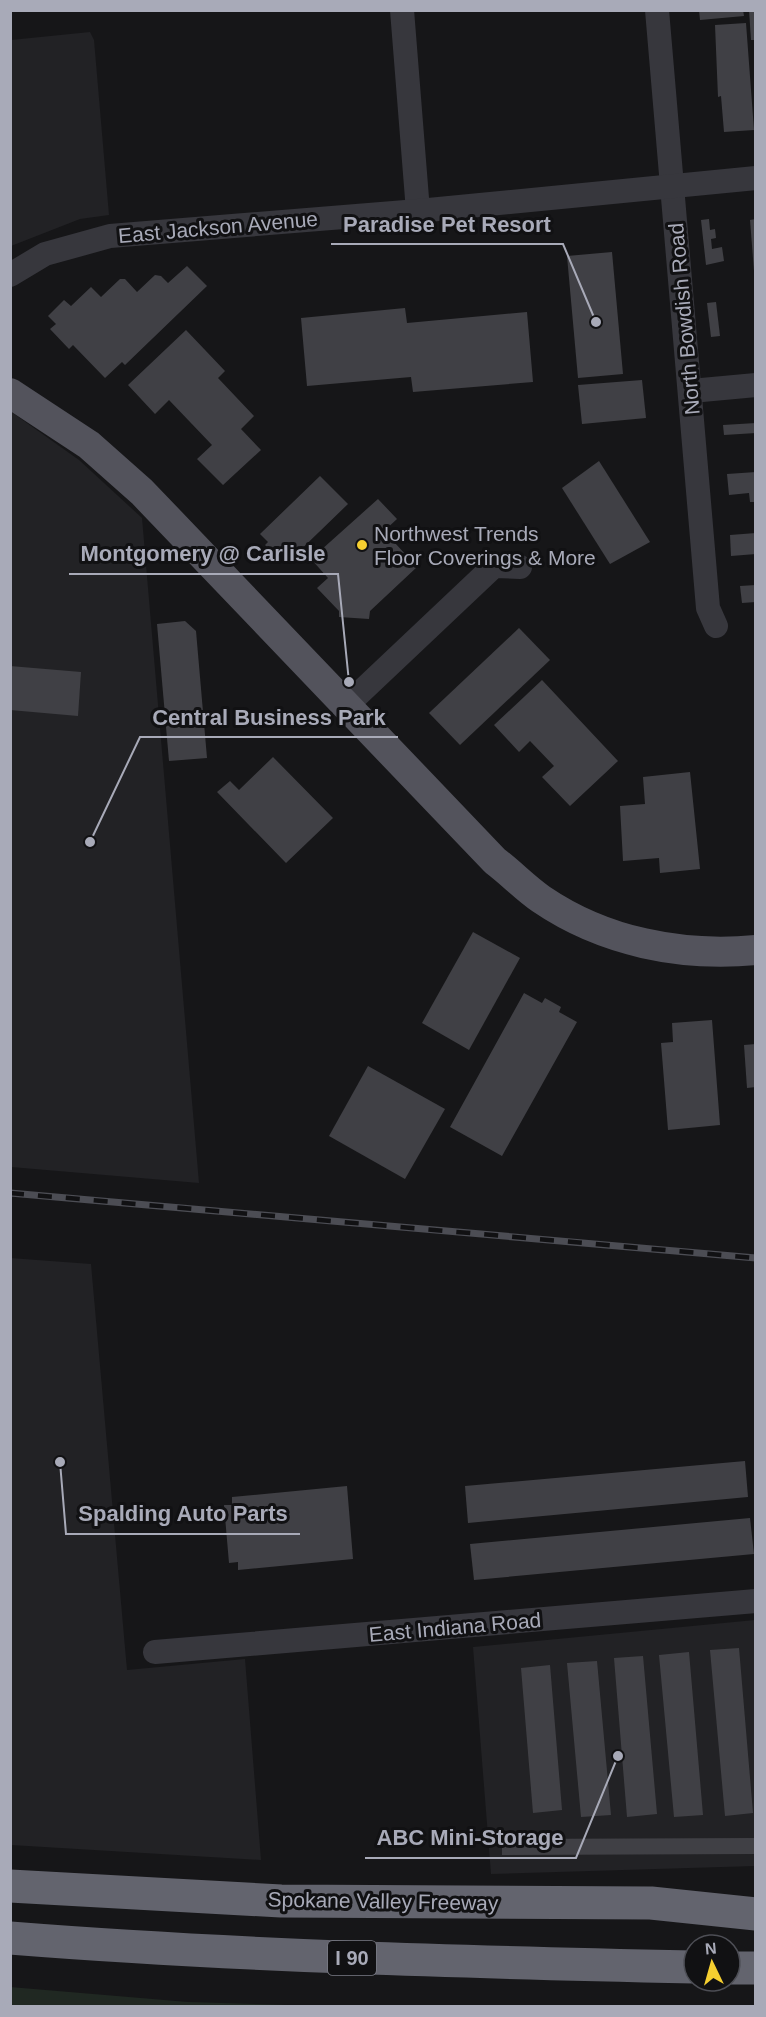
<svg xmlns="http://www.w3.org/2000/svg" width="766" height="2017" font-family="Helvetica,sans-serif">
	<style>
		.built { fill: #222225 }
		.green { fill: #202822 }
		.building { fill: #404045 }
		.lines { fill: none; stroke-linecap: round; stroke-linejoin: round }
		.minor { stroke: #37373d; stroke-width: 24 }
		.major { stroke: #53535c; stroke-width: 30 }
		.highway { stroke: #63646e; stroke-width: 33 }
		.rail-casing { stroke: #4c4d54; stroke-width: 7 }
		.rail { stroke: #111113; stroke-width: 4.5; stroke-dasharray: 14; stroke-linecap: butt }
		.poi-dot { fill: #f6cf30; stroke: #111113; stroke-width: 2 }
		.labels { text-anchor: middle; dominant-baseline: central; stroke-width: 6; stroke-linejoin: round; paint-order: stroke }
		.shield { fill: #111113; stroke: #7b7c86; stroke-width: 1.5 }
		.shield-label { font-size: 20px; font-weight: bold; fill: #a8aab8 }
		.street-label { font-size: 21px; fill: #a8aab8; stroke: #111113 }
		.poi-label { font-size: 21px; fill: #a8aab8; stroke: #111113; text-anchor: start }
		.leader { fill: none; stroke: #a8aab8; stroke-width: 2 }
		.callout-dot { fill: #a8aab8; stroke: #111113; stroke-width: 2 }
		.callout-label { font-size: 22px; text-anchor: middle; font-weight: bold; fill: #a8aab8; stroke: #111113; stroke-width: 6; stroke-linejoin: round; paint-order: stroke }
	</style>
	<rect width="100%" height="100%" fill="#161618"/>
	<g class="built">
		<polygon points="90,32 94,40 109,215 80,219 11,246 11,40"/>
		<polygon points="10,411 79,460 142,518 199,1183 11,1167"/>
		<polygon points="10,1258 91,1264 127,1670 245,1659 261,1860 11,1845"/>
		<polygon points="755,1620 755,1866 491,1874 473,1647"/>
	</g>
	<polygon class="green" points="10,1987 188,2002 325,2006 11,2006"/>
	<g class="building">
		<polygon points="699,10 743,10 744,16 700,20"/>
		<polygon points="749,10 756,10 756,40 751,40"/>
		<polygon points="746,23 754,130 724,132 721,96 718,97 715,25"/>
		<polygon points="709,219 710,230 715,229 716,238 711,239 712,249 722,247 724,261 706,265 701,220"/>
		<polygon points="756,219 756,271 754,271 750,220"/>
		<polygon points="612,252 623,374 578,378 567,256"/>
		<polygon points="187,266 207,286 125,365 122,362 105,378 73,345 69,349 50,329 56,324 48,316 64,300 71,306 91,287 101,297 120,279 125,279 137,292 155,275 161,276 168,283"/>
		<polygon points="716,302 720,336 711,337 707,303"/>
		<polygon points="405,308 407,323 527,312 533,382 413,392 411,377 307,386 301,318"/>
		<polygon points="186,330 225,371 218,378 254,416 241,429 261,450 223,485 197,459 212,445 169,400 155,414 128,385"/>
		<polygon points="642,380 646,418 582,424 578,385"/>
		<polygon points="756,423 756,433 724,435 723,425"/>
		<polygon points="599,461 650,542 610,564 562,488"/>
		<polygon points="756,472 756,502 750,502 749,493 729,495 727,474"/>
		<polygon points="320,476 348,504 288,562 280,554 277,557 265,545 268,542 260,534"/>
		<polygon points="378,499 397,519 384,531 417,567 370,611 369,619 339,617 339,611 317,588 328,578 311,559"/>
		<polygon points="756,533 756,554 731,556 730,535"/>
		<polygon points="756,585 756,602 742,603 740,586"/>
		<polygon points="185,621 196,631 207,758 169,761 157,624"/>
		<polygon points="519,628 550,660 460,745 429,713"/>
		<polygon points="10,666 81,672 78,716 10,710"/>
		<polygon points="542,680 618,761 570,806 542,777 554,766 530,741 519,752 494,725"/>
		<polygon points="273,757 333,818 286,863 217,792 230,781 239,790"/>
		<polygon points="690,772 700,869 660,873 659,858 623,861 620,806 645,804 643,777"/>
		<polygon points="473,932 520,958 469,1050 422,1023"/>
		<polygon points="524,993 542,1003 545,998 561,1007 559,1012 577,1022 502,1156 450,1127"/>
		<polygon points="712,1020 720,1125 668,1130 661,1043 673,1042 672,1023"/>
		<polygon points="756,1044 756,1087 747,1088 744,1045"/>
		<polygon points="368,1066 445,1109 405,1179 329,1136"/>
		<polygon points="745,1461 748,1497 468,1523 465,1486"/>
		<polygon points="347,1486 353,1559 238,1570 238,1562 229,1563 224,1505 232,1505 232,1497"/>
		<polygon points="750,1518 754,1554 474,1580 470,1544"/>
		<polygon points="739,1648 753,1813 725,1816 710,1650"/>
		<polygon points="689,1652 703,1815 674,1817 659,1655"/>
		<polygon points="643,1656 657,1814 627,1817 614,1658"/>
		<polygon points="597,1661 611,1815 581,1817 567,1663"/>
		<polygon points="550,1665 562,1810 533,1813 521,1668"/>
		<polygon points="755,1838 755,1854 502,1855 502,1839"/>
	</g>
	<g class="lines">
		<g class="minor">
			<polyline points="402,10 418,211"/>
			<polyline points="657,10 708,608 716,626"/>
			<polyline points="10,275 45,254 110,236 418,211 756,178"/>
			<polyline points="691,391 756,385"/>
			<polyline points="347,705 494,566 520,567"/>
			<polyline points="155,1652 756,1601"/>
		</g>
		<path class="major" d="M10,393L89,445L142,492L495,861C511,873 525,888 541,899C604,942 681,957 756,950"/>
		<g class="highway">
			<polyline points="10,1886 281,1901 651,1903 756,1914"/>
			<path d="M10,1938C238,1956 466,1962 694,1967"/>
			<polyline points="730,1968 756,1968"/>
		</g>
		<defs>
			<polyline id="rail" points="10,1193 756,1258"/>
		</defs>
		<use href="#rail" class="rail-casing"/>
		<use href="#rail" class="rail"/>
	</g>
	<circle class="poi-dot" cx="362" cy="545" r="6"/>
	<g class="labels">
		<rect class="shield" x="328" y="1941" width="48" height="34" rx="4.5"/>
		<g class="shield-label">
			<text x="352" y="1958">I 90</text>
		</g>
		<g class="street-label">
			<text transform="translate(218 227) rotate(-5)">East Jackson Avenue</text>
			<text transform="translate(684 319) rotate(-95)">North Bowdish Road</text>
			<text transform="translate(455 1627) rotate(-5)">East Indiana Road</text>
			<text transform="translate(383 1901) rotate(1)">Spokane Valley Freeway</text>
		</g>
		<g class="poi-label">
			<text x="374" y="533">Northwest Trends<tspan x="374" dy="24">Floor Coverings &amp; More</tspan></text>
		</g>
	</g>
	<path class="leader" d="M596 322L563 244H331M349 682L338 574H69M90 842L140 737H398M60 1462L66 1534H300M618 1756L576 1858H365"/>
	<g class="callout-dot">
		<circle cx="596" cy="322" r="6"/>
		<circle cx="349" cy="682" r="6"/>
		<circle cx="90" cy="842" r="6"/>
		<circle cx="60" cy="1462" r="6"/>
		<circle cx="618" cy="1756" r="6"/>
	</g>
	<g class="callout-label">
		<text x="447" y="232">Paradise Pet Resort</text>
		<text x="203" y="561">Montgomery @ Carlisle</text>
		<text x="269" y="725">Central Business Park</text>
		<text x="183" y="1521">Spalding Auto Parts</text>
		<text x="470" y="1845">ABC Mini-Storage</text>
	</g>
	<rect width="766" height="2017" fill="none" stroke="#a8aab8" stroke-width="24"/>
	<g transform="translate(712 1963) rotate(355)"><circle r="28" fill="#111113" stroke="#4d4e55" stroke-width="1.5"/>
	<path d="M0-4.5L10 22L0 15L-10 22Z" fill="#f6cf30"/>
	<text y="-9" font-size="16" font-weight="bold" text-anchor="middle" fill="#a8aab8">N</text>
	</g>
</svg>
